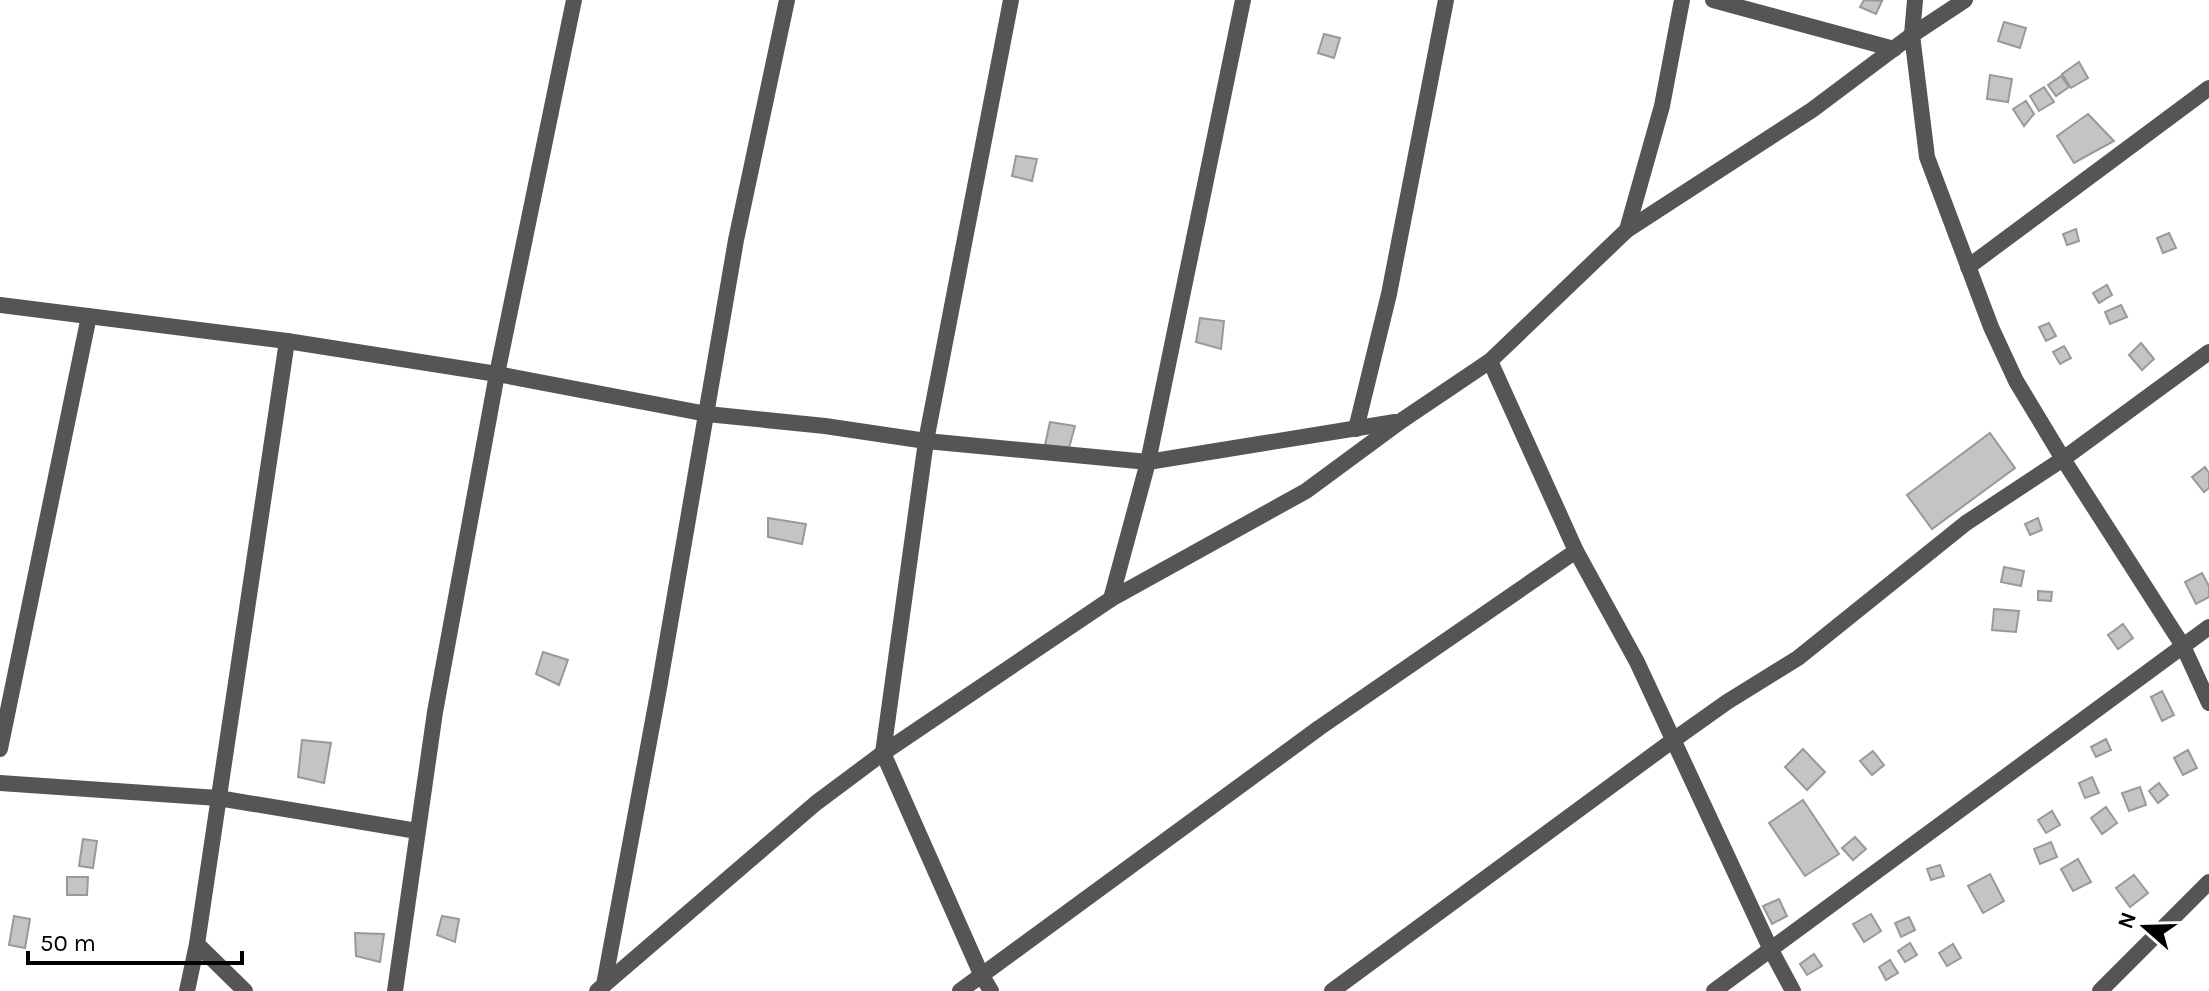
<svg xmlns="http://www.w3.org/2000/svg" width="2209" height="991" font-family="Karla,sans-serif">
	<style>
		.building { fill: #c4c4c4; stroke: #999; stroke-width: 2 }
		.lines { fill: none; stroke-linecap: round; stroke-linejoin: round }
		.street { stroke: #555; stroke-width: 16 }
	</style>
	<rect width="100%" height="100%" fill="#fff"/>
	<g class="building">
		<polygon points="1864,0 1882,1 1876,14 1860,7"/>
		<polygon points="2004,22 2026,28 2020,48 1998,41"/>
		<polygon points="1324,34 1340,38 1334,58 1318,53"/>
		<polygon points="2079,62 2088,78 2071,88 2062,74"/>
		<polygon points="1990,75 2012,79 2008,102 1987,99"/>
		<polygon points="2061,76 2069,87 2056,96 2048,85"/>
		<polygon points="2044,87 2054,102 2039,111 2030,96"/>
		<polygon points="2026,101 2034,114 2024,126 2013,109"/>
		<polygon points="2088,114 2114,141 2074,163 2057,136"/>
		<polygon points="1016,156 1037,159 1032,181 1012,176"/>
		<polygon points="2076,229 2079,241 2067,245 2063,234"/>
		<polygon points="2169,233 2176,248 2163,253 2157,238"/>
		<polygon points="2107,285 2112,295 2099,303 2093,293"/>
		<polygon points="2121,305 2127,317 2110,324 2105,312"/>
		<polygon points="1200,318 1224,321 1221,349 1196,342"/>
		<polygon points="2049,323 2056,336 2046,341 2039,327"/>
		<polygon points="2141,343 2154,359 2142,370 2129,355"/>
		<polygon points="2064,346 2071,358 2060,364 2053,352"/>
		<polygon points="1050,422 1075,426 1069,448 1045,445"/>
		<polygon points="1990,433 2015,468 1932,529 1907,495"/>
		<polygon points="2205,467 2209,473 2209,488 2204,492 2192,477"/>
		<polygon points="768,518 806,524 802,544 768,537"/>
		<polygon points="2038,518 2042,530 2030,535 2025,524"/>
		<polygon points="2004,567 2024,571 2021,586 2001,582"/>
		<polygon points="2202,573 2209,586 2209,597 2196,604 2185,582"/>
		<polygon points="2038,591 2052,592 2051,601 2038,600"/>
		<polygon points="1994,609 2019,611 2016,632 1992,630"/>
		<polygon points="2123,624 2133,638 2118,649 2108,635"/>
		<polygon points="543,652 568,660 559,685 536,674"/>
		<polygon points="2162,691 2174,715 2162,721 2151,697"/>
		<polygon points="2106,739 2111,750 2096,757 2091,747"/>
		<polygon points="302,740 331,743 324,783 298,777"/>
		<polygon points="1803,749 1825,772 1807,790 1785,767"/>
		<polygon points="2188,750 2197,768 2183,775 2174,758"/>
		<polygon points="1873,751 1884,765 1872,775 1860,761"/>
		<polygon points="2092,777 2099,793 2085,798 2079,783"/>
		<polygon points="2159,783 2168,795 2158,803 2149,791"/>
		<polygon points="2140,787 2146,805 2129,811 2122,793"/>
		<polygon points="1803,800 1839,854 1805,876 1769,823"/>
		<polygon points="2106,807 2117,823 2102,834 2091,818"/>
		<polygon points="2052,811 2060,825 2046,833 2038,820"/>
		<polygon points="1855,837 1866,849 1853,860 1842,848"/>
		<polygon points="83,839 97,841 93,868 79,866"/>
		<polygon points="2051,842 2057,857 2040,864 2034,849"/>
		<polygon points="2078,859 2091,882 2073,891 2061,869"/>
		<polygon points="1940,865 1944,876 1931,880 1927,869"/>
		<polygon points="1990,874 2004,901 1983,913 1968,886"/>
		<polygon points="2134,875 2148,893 2130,907 2116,888"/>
		<polygon points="67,877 88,877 87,895 67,895"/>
		<polygon points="1779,899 1787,916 1772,924 1763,906"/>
		<polygon points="1871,914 1881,931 1864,942 1853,924"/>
		<polygon points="14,916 30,919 25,948 9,945"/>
		<polygon points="442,916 459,919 455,942 437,935"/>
		<polygon points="1909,917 1915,930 1901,937 1895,923"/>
		<polygon points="355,933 384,934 380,962 356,956"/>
		<polygon points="1910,943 1917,955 1905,962 1898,951"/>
		<polygon points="1953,944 1961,958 1947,966 1939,953"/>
		<polygon points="1814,954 1822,966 1807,975 1800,964"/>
		<polygon points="1890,960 1898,973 1886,980 1879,967"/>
	</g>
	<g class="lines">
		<g class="street">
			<polyline points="1713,0 1894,49"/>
			<polyline points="1915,0 1912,35 1927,157 1991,327 2016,381 2063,459 2183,646 2209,703"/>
			<polyline points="1627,230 1662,106 1682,0"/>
			<polyline points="1968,267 2209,88"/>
			<polyline points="0,305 287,341 497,374 707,414 825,426 926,441 1148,462 1395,422"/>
			<polyline points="1490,361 1576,551 1637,662 1771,950 1793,991"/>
			<polyline points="1356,429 1389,294 1446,0"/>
			<polyline points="1111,599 1148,462 1243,0"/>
			<polyline points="0,749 89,316"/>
			<polyline points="0,783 218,798 417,831"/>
			<polyline points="604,985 659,688 736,240 787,0"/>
			<polyline points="187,991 197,944"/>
			<polyline points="245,991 197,944 287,341"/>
			<polyline points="395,991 435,712 497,374 574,0"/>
			<polyline points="597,991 816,803 883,753 1111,599 1306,491 1401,421 1490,361 1627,230 1812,110 1912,35 1965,0"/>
			<polyline points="960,991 1319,728 1576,551"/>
			<polyline points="991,991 981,974 883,753 926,441 1011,0"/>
			<polyline points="1332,991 1672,741 1727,702 1798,658 1966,523 2063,459 2209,352"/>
			<polyline points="1714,991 2209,627"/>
			<polyline points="2100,991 2209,882"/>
		</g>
	</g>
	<g transform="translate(2145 927) rotate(290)" stroke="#ffffff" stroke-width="6" paint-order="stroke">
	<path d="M0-6L14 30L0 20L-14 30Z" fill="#000000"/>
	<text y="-12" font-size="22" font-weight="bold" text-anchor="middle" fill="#000000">N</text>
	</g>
	<path d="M28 951v12h214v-12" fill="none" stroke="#000000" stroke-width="4"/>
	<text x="40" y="951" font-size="24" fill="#000000" stroke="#ffffff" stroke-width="6" paint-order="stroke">50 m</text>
</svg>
